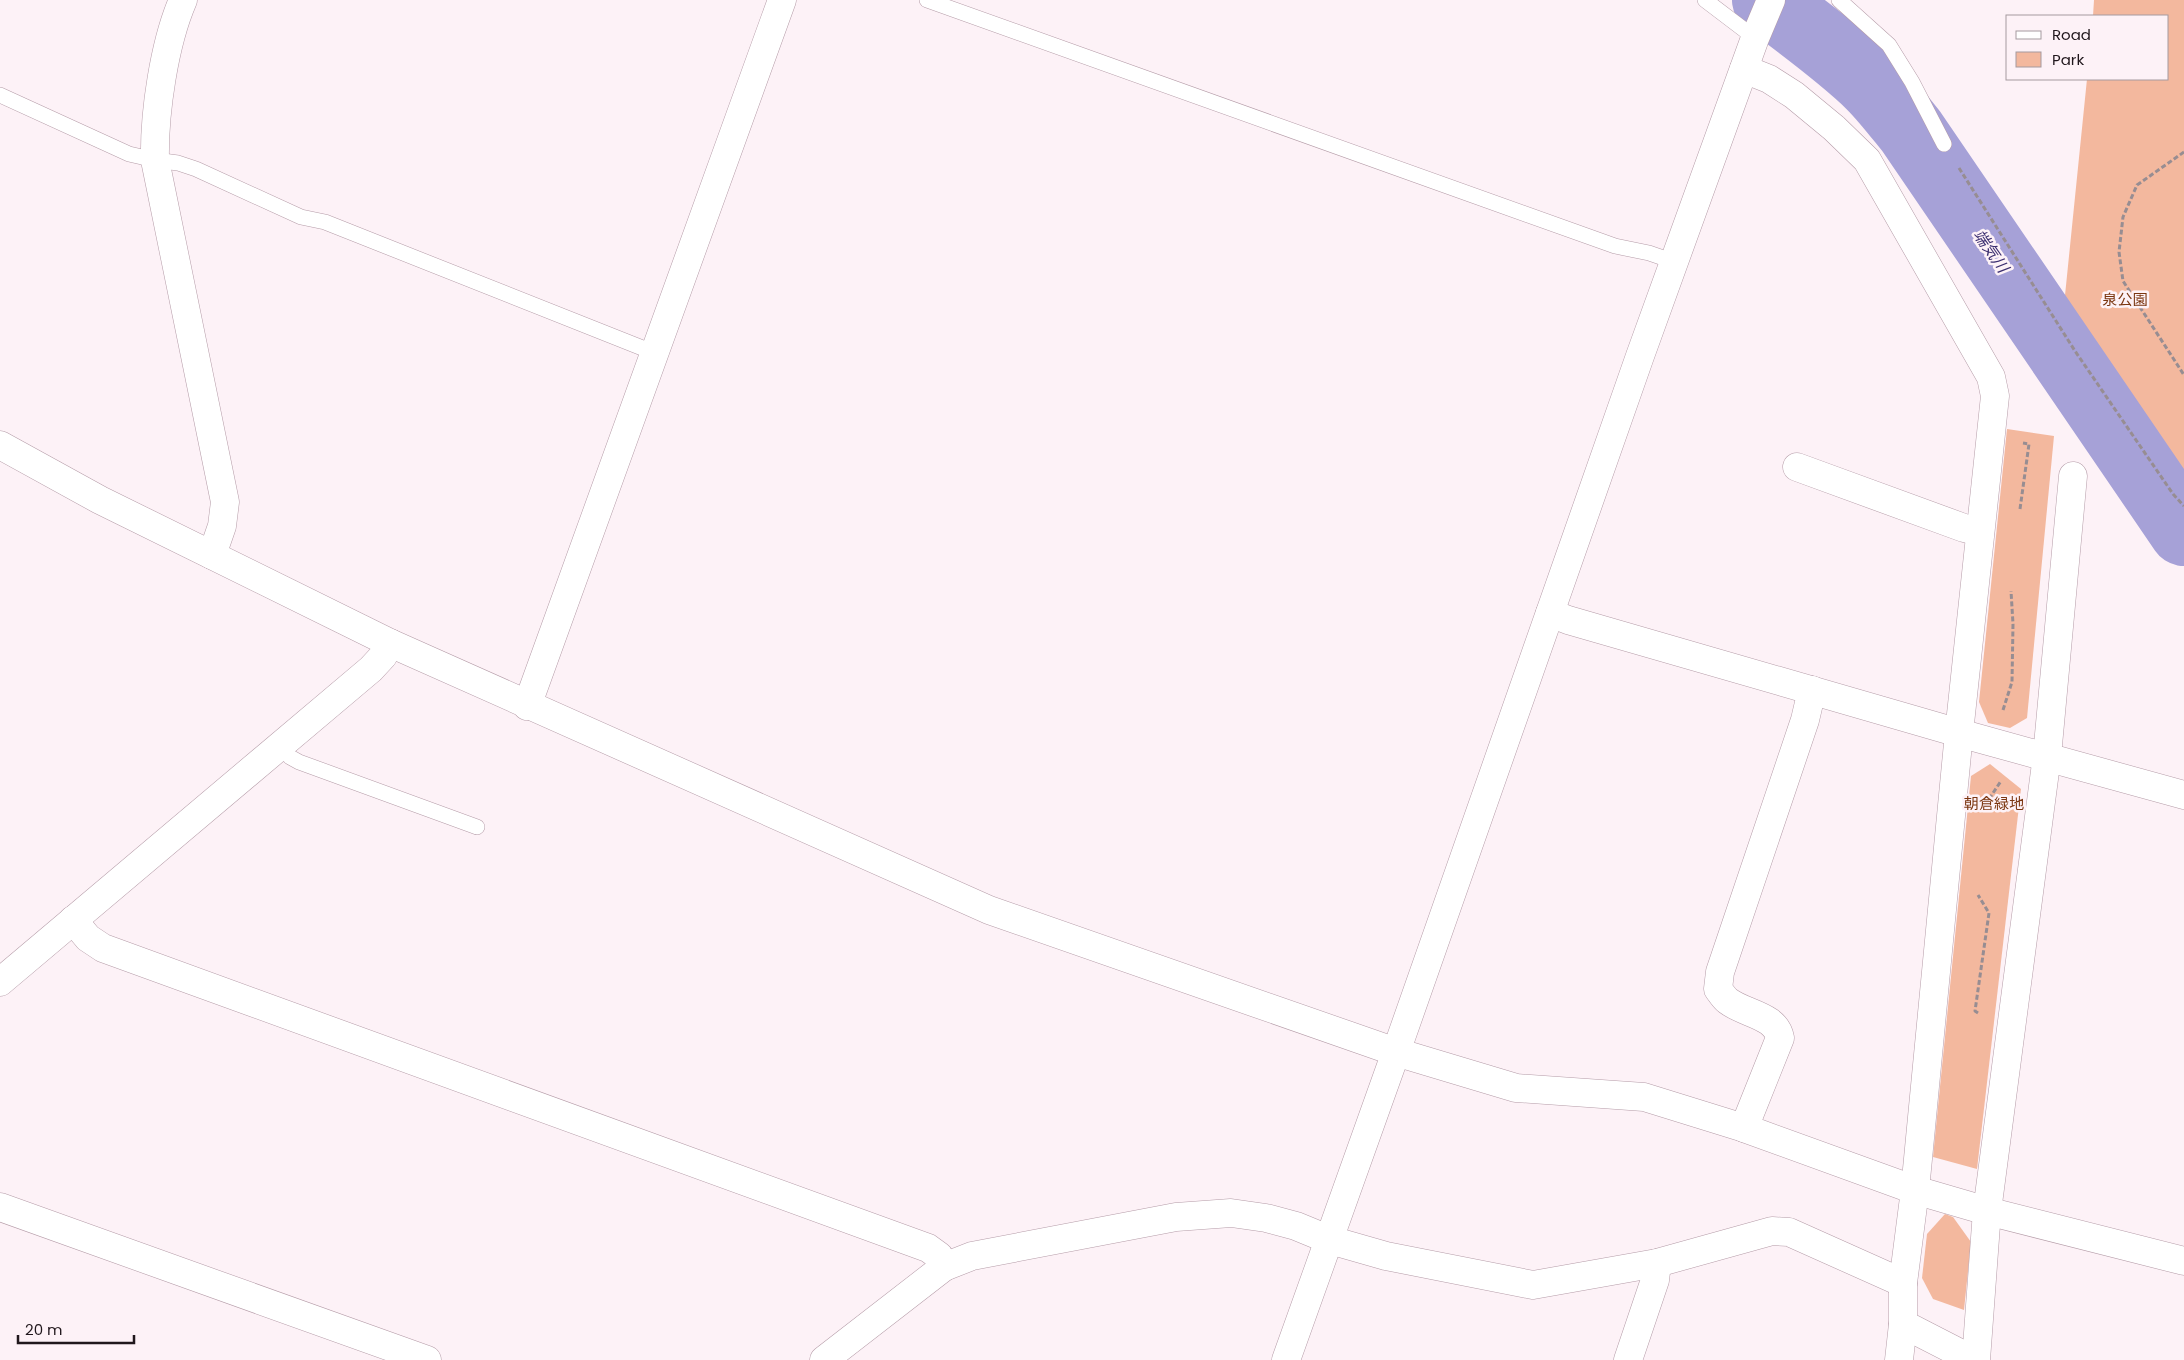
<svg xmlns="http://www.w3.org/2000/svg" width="2184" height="1360" font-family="Poppins,'Noto Sans JP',sans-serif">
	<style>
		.green { fill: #f3b89e }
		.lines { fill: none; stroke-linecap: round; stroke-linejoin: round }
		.river { stroke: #a6a1d7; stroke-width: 70 }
		.lane-casing { stroke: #b59ca8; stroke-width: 16 }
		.street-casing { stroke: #b59ca8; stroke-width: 29 }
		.secondary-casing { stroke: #b59ca8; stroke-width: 29 }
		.path { stroke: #978d92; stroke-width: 3; stroke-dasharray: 5 2.5; stroke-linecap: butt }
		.lane { stroke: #fff; stroke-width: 15 }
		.street { stroke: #fff; stroke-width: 28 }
		.secondary { stroke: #fff; stroke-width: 28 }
		.labels { text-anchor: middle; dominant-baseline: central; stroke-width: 5; stroke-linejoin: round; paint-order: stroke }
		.park-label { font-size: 15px; fill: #7b3610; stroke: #fdf2f7 }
		.water-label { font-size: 16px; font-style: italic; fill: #3c2f70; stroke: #fdf2f7 }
	</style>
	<rect width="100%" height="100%" fill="#fdf2f7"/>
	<g class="green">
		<polygon points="2094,0 2184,0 2184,490 2063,315 2087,79 2168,79 2168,16 2093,16"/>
		<polygon points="2007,429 2054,436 2027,718 2010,728 1988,723 1979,702"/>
		<polygon points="1990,764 2021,789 1977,1169 1933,1157 1971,776"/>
		<polygon points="1945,1214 1953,1217 1971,1242 1964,1310 1933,1299 1922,1278 1927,1234"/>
	</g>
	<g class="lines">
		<path class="river" d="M1767,0C1802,27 1839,53 1871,84C1886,99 1898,115 1911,131L2184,531"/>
		<defs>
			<g id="lane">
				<polyline points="927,0 1615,246 1649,253 1675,262"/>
				<polyline points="1705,0 1755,38"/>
				<polyline points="1839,0 1889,45 1912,82 1944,144"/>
				<polyline points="0,95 129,154 155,160 178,163 196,169 301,217 325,222 655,353"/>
				<polyline points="281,745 290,757 299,762 477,827"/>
			</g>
			<g id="street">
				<path d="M183,0C164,44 154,113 155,160L225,502L222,526L212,555"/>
				<polyline points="1744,69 1769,79 1794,95 1834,128 1867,160 1991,377 1995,396 1959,733 1915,1190 1903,1283 1903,1324 1899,1360"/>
				<polyline points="0,445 100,500 390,643 989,910 1396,1052 1516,1088 1644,1097 1744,1128 1915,1190 1987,1211 2184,1261"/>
				<polyline points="1797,467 1964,528 1980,532"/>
				<polyline points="1550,613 1568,620 1959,733 2184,795"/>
				<polyline points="527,706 782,0"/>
				<polyline points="73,920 88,938 103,948 928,1248 939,1256 944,1267"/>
				<polyline points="0,982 371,669 383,656 390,643"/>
				<polyline points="1396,1052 1640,356 1755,38 1771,0"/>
				<path d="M1744,1128L1780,1038C1776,1015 1745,1014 1728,1001C1724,998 1721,993 1718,989L1720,972L1805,720L1812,690"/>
				<polyline points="1903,1324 1973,1360"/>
				<polyline points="824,1360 944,1267 972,1256 1176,1217 1231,1213 1266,1218 1296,1226 1330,1240 1386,1256 1533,1285 1657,1263 1772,1231 1789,1232 1903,1283"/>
				<polyline points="1628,1360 1655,1280 1657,1263"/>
				<polyline points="1976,1360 1987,1211 2047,756 2073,476"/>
			</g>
			<g id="secondary">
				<polyline points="0,1207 427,1360"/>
				<polyline points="1286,1360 1396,1052"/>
			</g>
		</defs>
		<use href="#lane" class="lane-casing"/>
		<use href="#street" class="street-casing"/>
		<use href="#secondary" class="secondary-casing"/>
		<g class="path">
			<polyline points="2184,152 2137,185 2123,217 2119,252 2123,281 2184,375"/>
			<polyline points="1959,168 2075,351 2173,494 2184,506"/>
			<polyline points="2020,509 2029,444 2023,443"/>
			<polyline points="2003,710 2012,682 2013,624 2011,591"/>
			<polyline points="1989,799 2001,781"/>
			<polyline points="1978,1013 1975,1011 1989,913 1978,895"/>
		</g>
		<use href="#lane" class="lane"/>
		<use href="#street" class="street"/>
		<use href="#secondary" class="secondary"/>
	</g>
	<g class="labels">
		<g class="park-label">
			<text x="2125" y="299">泉公園</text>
			<text x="1994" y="803">朝倉緑地</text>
		</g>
		<g class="water-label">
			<text transform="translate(1991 251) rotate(55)">端気川</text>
		</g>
	</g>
	<rect x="2006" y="15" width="162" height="65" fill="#fdf2f7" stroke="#a59a9f"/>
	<rect x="2016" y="31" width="25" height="8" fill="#ffffff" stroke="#a59a9f"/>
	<text x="2052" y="40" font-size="15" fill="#20171c">Road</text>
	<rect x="2016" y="52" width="25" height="15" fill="#f3b89e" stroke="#a59a9f"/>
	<text x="2052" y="65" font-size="15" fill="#20171c">Park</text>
	<path d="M18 1335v8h116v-8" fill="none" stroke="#20171c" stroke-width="2.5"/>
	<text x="25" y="1335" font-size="15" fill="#20171c" stroke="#fdf2f7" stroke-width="4" paint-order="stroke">20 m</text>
</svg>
